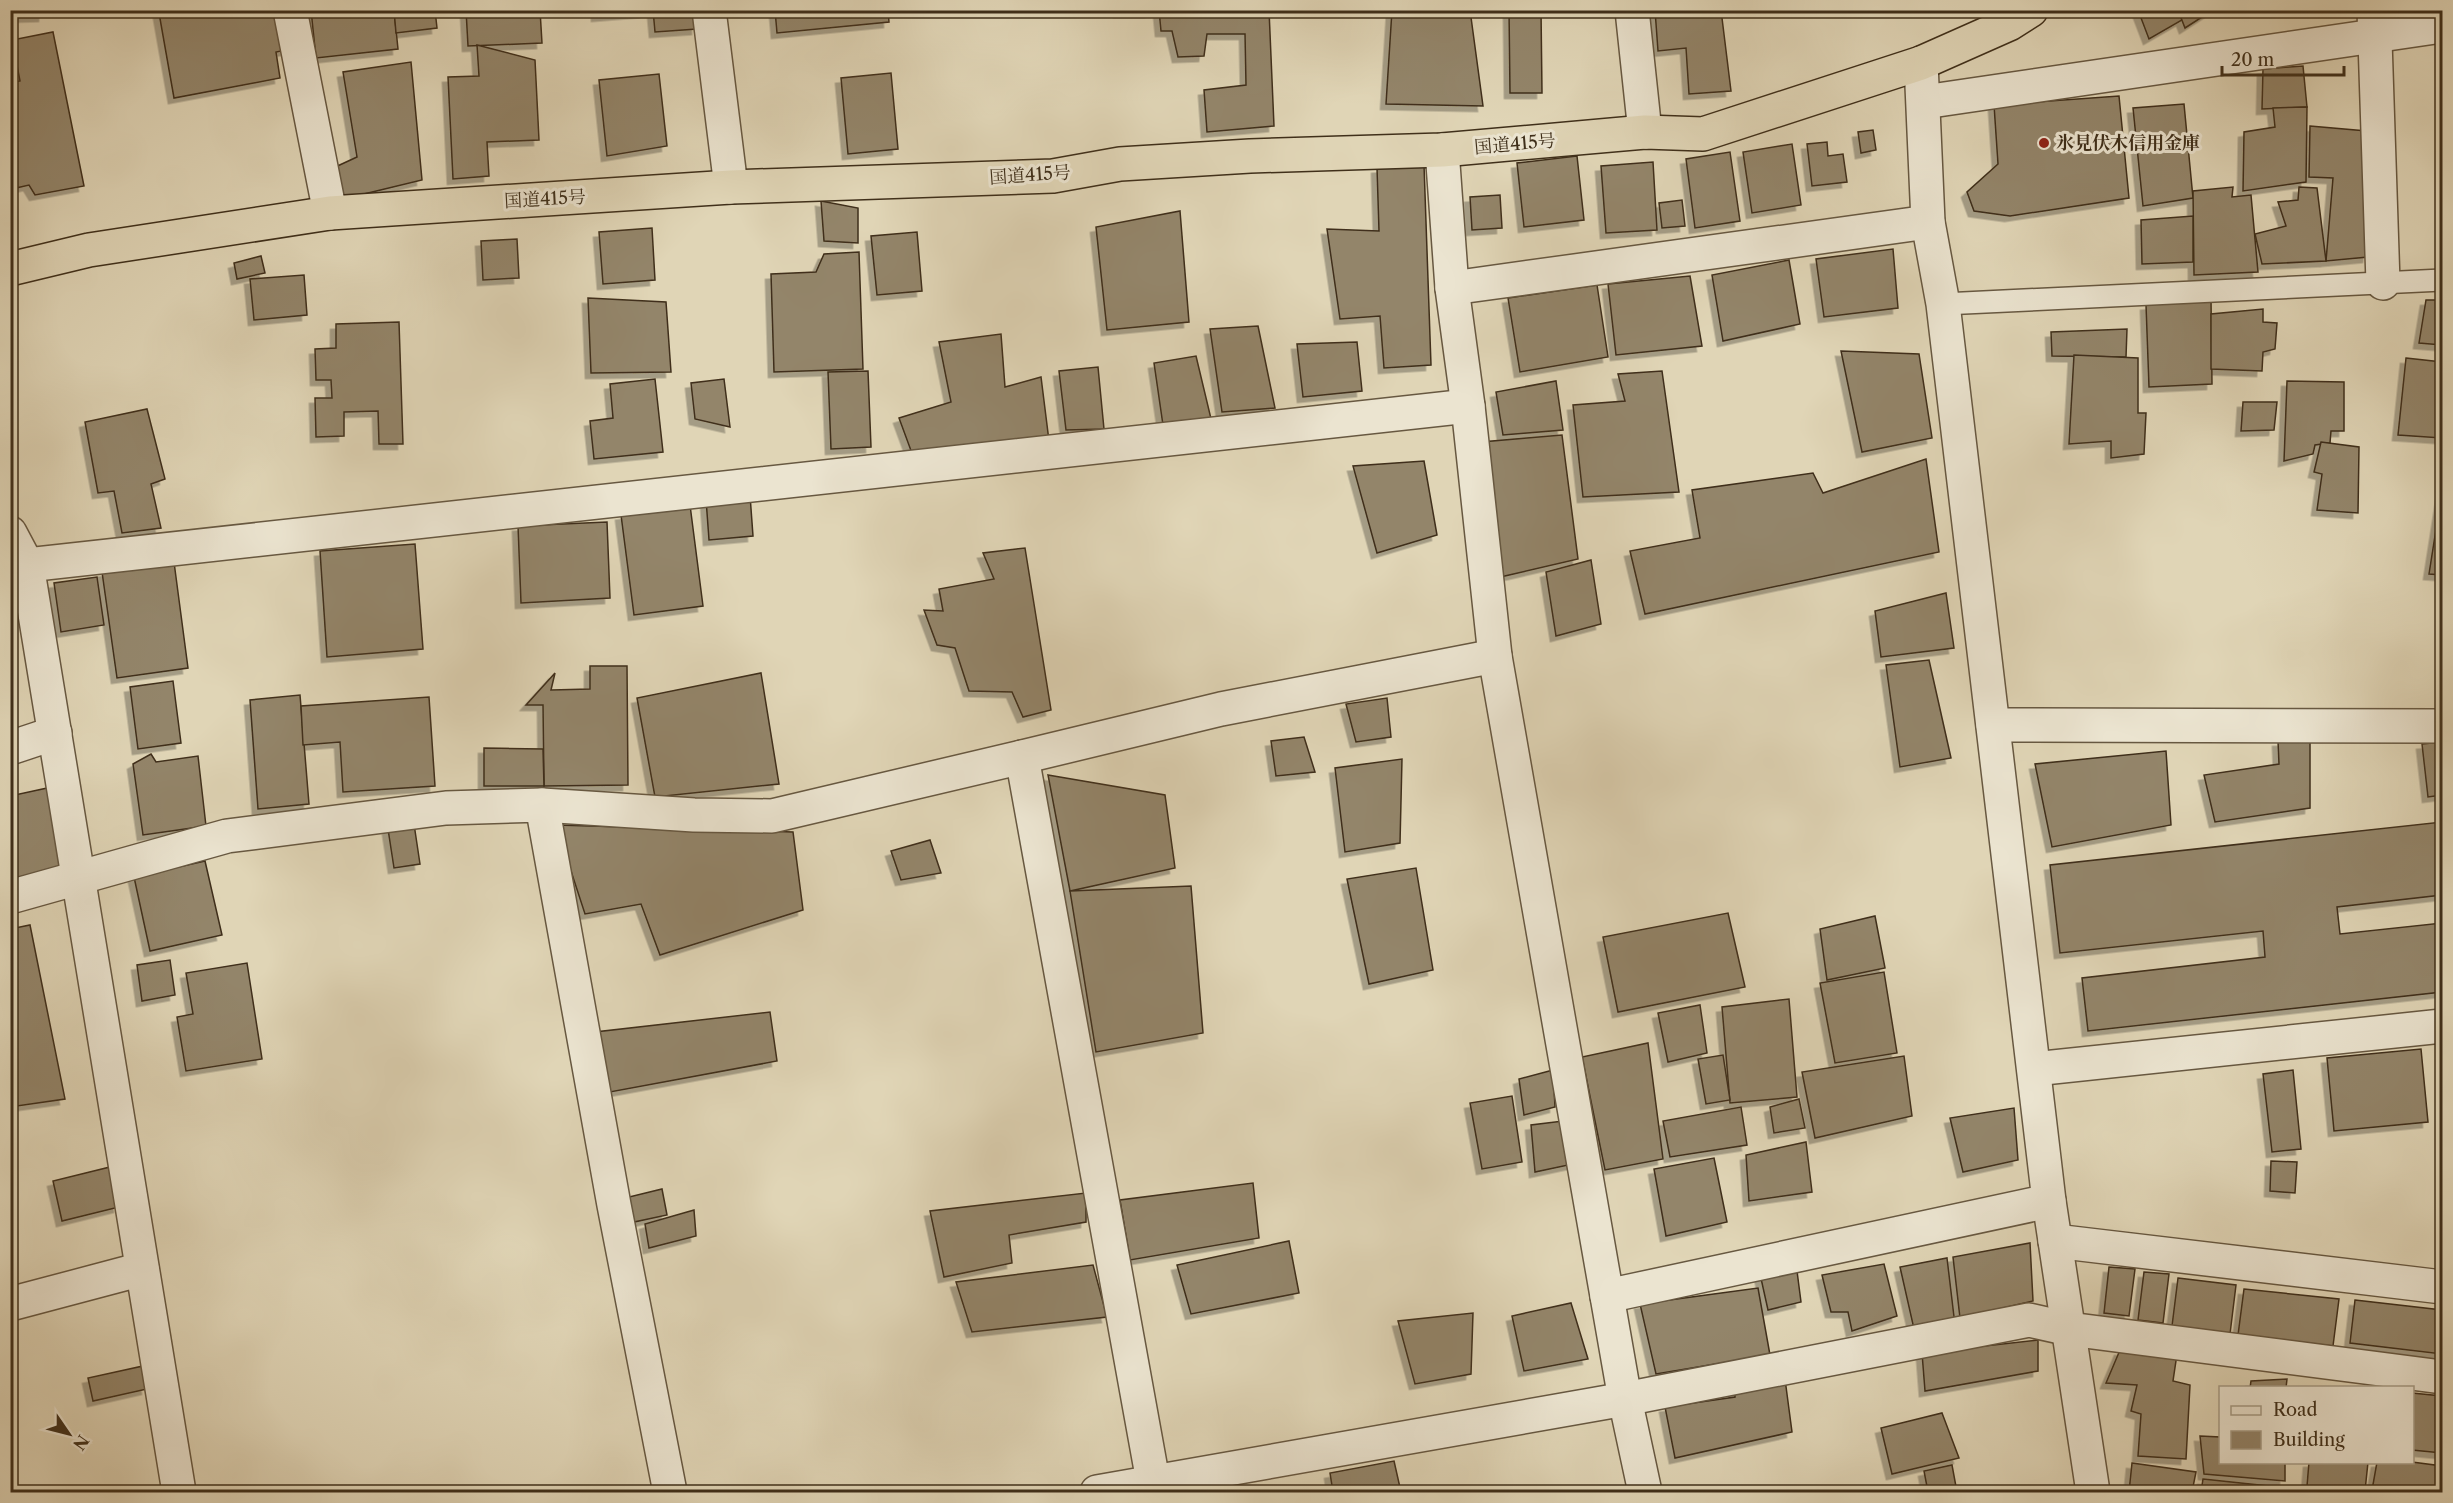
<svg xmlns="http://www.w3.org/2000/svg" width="2453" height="1503" font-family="'Libre Caslon Text','Noto Serif JP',serif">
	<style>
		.building { fill: #93856b; stroke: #3f2f1a; stroke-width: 1.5; filter: url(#shadow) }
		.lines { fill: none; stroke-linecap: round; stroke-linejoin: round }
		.service-casing { stroke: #675841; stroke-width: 24 }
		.minor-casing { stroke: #675841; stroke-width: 36 }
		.tertiary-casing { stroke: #675841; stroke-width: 36 }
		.trunk-casing { stroke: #3f2f1a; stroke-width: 36 }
		.service { stroke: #ebe4d0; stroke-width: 21 }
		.minor { stroke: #ebe4d0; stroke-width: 33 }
		.tertiary { stroke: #ebe4d0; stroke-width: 33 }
		.trunk { stroke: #e0d5b6; stroke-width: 33 }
		.poi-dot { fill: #8f2418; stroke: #ebe4d0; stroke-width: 2 }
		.labels { text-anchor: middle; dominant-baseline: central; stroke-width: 6; stroke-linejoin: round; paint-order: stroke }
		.poi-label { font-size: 18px; font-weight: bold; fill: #3f2f1a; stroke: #ebe4d0; text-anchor: start }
		.street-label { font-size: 18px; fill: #3f2f1a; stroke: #ebe4d0 }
	</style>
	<defs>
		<filter id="shadow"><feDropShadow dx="-5.5" dy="5.5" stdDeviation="0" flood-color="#0004"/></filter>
	</defs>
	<rect width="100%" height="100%" fill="#e0d5b6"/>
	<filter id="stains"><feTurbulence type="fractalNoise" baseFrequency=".00333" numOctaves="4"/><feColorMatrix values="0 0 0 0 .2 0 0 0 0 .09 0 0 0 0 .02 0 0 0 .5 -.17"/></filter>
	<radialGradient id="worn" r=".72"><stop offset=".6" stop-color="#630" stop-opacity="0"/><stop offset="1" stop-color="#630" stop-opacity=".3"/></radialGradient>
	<g class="building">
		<polygon points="10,10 44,10 44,16 10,17"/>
		<polygon points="175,10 278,10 286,50 276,52 280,78 174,98 159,13"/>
		<polygon points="311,10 394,10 398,49 316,58"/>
		<polygon points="394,10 435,10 437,28 396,33"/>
		<polygon points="466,10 540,10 542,43 468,46"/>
		<polygon points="597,10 645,10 645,12 597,16"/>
		<polygon points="653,10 696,10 697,29 655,32"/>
		<polygon points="775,10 888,10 889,22 777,33"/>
		<rect x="1119" y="10" width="31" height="2"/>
		<polygon points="1159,10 1269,10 1274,126 1207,132 1204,90 1246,85 1245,34 1207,34 1204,56 1178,57 1172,31 1161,31"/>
		<polygon points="1392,10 1470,10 1483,106 1386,104"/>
		<polygon points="1509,10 1541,10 1542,93 1510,93"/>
		<polygon points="1655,10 1721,10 1731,91 1689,94 1686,48 1658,51"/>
		<polygon points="2138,10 2178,10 2182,20 2149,39"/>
		<polygon points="2178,10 2213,10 2185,28"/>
		<polygon points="53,32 84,186 35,195 29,185 16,188 10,162 10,83 20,81 12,40"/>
		<polygon points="477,45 535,60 539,140 487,142 489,176 453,179 448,77 479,76"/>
		<polygon points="411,62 422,180 339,200 331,169 357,157 343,72"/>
		<polygon points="2303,66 2307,107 2262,109 2263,69"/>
		<polygon points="891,73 898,149 848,154 841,78"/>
		<polygon points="659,74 667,146 607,156 599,80"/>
		<polygon points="2119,96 2129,198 2010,216 1974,211 1967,192 1998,164 1994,105"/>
		<polygon points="2184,104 2193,198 2143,206 2133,108"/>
		<polygon points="2307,107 2306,182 2243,191 2244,132 2275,127 2273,108"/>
		<polygon points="2310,126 2378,132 2368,257 2326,261 2333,178 2309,177"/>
		<polygon points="1873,130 1876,150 1861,153 1858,132"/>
		<polygon points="1827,142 1828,156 1843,154 1847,182 1812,186 1807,144"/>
		<polygon points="1792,144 1801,205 1752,213 1743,152"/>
		<polygon points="1730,152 1740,221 1695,228 1686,159"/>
		<polygon points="1577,156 1584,220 1524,227 1517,163"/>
		<polygon points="1653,162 1657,230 1606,233 1601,166"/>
		<polygon points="1424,165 1431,365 1384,368 1380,316 1340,319 1327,229 1379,231 1377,168"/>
		<polygon points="10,180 15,217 10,218"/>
		<polygon points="2233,187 2232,197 2251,195 2258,272 2194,275 2193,191"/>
		<polygon points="2299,187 2317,188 2326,261 2262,264 2255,234 2286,226 2278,202 2298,200"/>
		<polygon points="1500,195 1502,228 1472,230 1470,197"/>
		<polygon points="1682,200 1685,226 1662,228 1659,203"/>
		<polygon points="821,201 858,208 858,243 824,241"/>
		<polygon points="1180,211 1189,322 1107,330 1096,227"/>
		<polygon points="2193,216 2193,262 2142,264 2141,220"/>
		<polygon points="652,228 655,280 603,284 599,232"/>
		<polygon points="917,232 922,291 877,295 871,236"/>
		<polygon points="517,239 519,278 483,280 481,241"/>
		<polygon points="1893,249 1898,308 1824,317 1816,259"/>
		<polygon points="859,252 863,369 774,372 771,274 816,272 824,254"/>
		<polygon points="261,256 265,273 237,279 234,263"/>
		<polygon points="1789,260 1800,324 1723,341 1712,275"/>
		<polygon points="304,275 307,315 254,320 250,279"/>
		<polygon points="1690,276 1702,346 1616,355 1608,284"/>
		<polygon points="1597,285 1608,357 1520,372 1508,298"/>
		<polygon points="588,298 666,302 671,372 591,373"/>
		<polygon points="2211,299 2212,384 2149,387 2146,305"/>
		<polygon points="2426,300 2442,300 2442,345 2419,343"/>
		<polygon points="2263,309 2263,322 2277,323 2275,349 2263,352 2262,371 2211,369 2211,314"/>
		<polygon points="399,322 403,444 379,444 378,411 344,412 344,436 316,437 315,398 332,398 331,380 316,380 315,349 336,348 336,324"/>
		<polygon points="1258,326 1275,408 1222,412 1210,329"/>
		<polygon points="2127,329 2126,357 2052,356 2051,332"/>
		<polygon points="1001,334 1005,387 1041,377 1049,441 917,467 899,418 951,402 939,342"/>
		<polygon points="1357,342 1362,391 1303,397 1297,344"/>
		<polygon points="1841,351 1919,354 1932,438 1862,452"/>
		<polygon points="2074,355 2138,358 2138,413 2146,413 2144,454 2111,458 2111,441 2069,444"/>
		<polygon points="1196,356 1213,427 1164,432 1154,363"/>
		<polygon points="2406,358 2442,362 2442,438 2398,435"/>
		<polygon points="1098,367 1104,429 1066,430 1059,371"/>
		<polygon points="868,371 871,447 831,449 828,372"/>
		<polygon points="1662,371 1679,492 1583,497 1573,405 1625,401 1618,374"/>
		<polygon points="655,379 663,452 594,459 590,421 613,418 610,384"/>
		<polygon points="724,379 730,427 695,419 691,383"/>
		<polygon points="1556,381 1563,430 1503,435 1496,392"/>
		<polygon points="2287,381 2344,382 2344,431 2331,431 2330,443 2315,445 2313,454 2284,461"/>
		<polygon points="2243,402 2277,402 2274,430 2241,431"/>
		<polygon points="147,409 165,479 151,484 161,528 122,533 114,491 98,493 85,422"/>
		<polygon points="1562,435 1578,559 1496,578 1481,442"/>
		<polygon points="2321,442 2359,447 2358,513 2317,510 2322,474 2314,472"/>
		<polygon points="1926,459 1939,552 1645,614 1630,551 1700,538 1692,490 1813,473 1823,493"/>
		<polygon points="1424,461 1437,535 1377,553 1353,466"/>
		<polygon points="2442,491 2442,575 2429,574"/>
		<polygon points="750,495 753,536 709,540 706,499"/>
		<polygon points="690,505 703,606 634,615 621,515"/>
		<polygon points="607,522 610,598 521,603 518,526"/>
		<polygon points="415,544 423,649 327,657 320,551"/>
		<polygon points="1025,548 1051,710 1023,717 1012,692 969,691 955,648 937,645 924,610 943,611 939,589 994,579 983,553"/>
		<polygon points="1591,560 1601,624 1556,636 1546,572"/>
		<polygon points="174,562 188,668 117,678 102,572"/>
		<polygon points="97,577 104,625 61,632 54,583"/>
		<polygon points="1946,593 1954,648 1881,657 1875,611"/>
		<polygon points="1929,660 1951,758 1900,767 1886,665"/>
		<polygon points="590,666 627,666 628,785 544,786 543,705 526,705 555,673 551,690 590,689"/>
		<polygon points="761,673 779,784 655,797 637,698"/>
		<polygon points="173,681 181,743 138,749 130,687"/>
		<polygon points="300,695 309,804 258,809 250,700"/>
		<polygon points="429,697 435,786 343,792 340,742 303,745 301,706"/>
		<polygon points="1387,698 1391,737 1356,742 1346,704"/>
		<polygon points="1304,737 1315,772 1276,776 1271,741"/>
		<polygon points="2278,741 2310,741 2310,808 2215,822 2204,775 2279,764"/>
		<polygon points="2442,742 2442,795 2428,797 2422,744"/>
		<polygon points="484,748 543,749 544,786 484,786"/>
		<polygon points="2166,751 2171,825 2052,847 2035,764"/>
		<polygon points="151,754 156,762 198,756 206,826 143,835 133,764"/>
		<polygon points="1402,759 1400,843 1345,852 1335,768"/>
		<polygon points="1048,775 1165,795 1175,868 1070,891"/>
		<polygon points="52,787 69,866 10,879 10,796"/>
		<polygon points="2442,822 2442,895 2337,907 2340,934 2442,923 2442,992 2088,1031 2082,978 2265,957 2263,931 2060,953 2050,865"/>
		<polygon points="414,824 420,864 394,868 388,829"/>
		<polygon points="556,825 793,832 803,910 660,955 641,904 585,914"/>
		<polygon points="930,840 941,873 901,880 891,851"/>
		<polygon points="205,861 222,935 150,951 134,877"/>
		<polygon points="1416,868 1433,970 1369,984 1347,879"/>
		<polygon points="1191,886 1203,1033 1096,1052 1070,891"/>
		<polygon points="1728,913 1745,987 1618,1012 1603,937"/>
		<polygon points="1875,916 1885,968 1827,980 1820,929"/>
		<polygon points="30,925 65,1099 10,1107 10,929"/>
		<polygon points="170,960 175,995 142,1001 137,965"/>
		<polygon points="247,963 262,1059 186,1071 177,1017 193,1014 186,973"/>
		<polygon points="1884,972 1897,1053 1835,1063 1820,983"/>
		<polygon points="1789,999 1797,1097 1730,1103 1722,1007"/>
		<polygon points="1700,1005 1707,1053 1668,1062 1658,1013"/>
		<polygon points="770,1012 777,1061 610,1092 595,1032"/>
		<polygon points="1648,1043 1663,1159 1605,1170 1582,1057"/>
		<polygon points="2421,1049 2428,1122 2334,1131 2327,1058"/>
		<polygon points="1723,1055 1730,1100 1706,1104 1698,1059"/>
		<polygon points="1904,1056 1912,1116 1815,1138 1802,1072"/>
		<polygon points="1553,1070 1555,1107 1524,1115 1519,1079"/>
		<polygon points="2293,1070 2301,1149 2272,1152 2263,1074"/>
		<polygon points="1512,1096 1522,1162 1482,1169 1470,1103"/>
		<polygon points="1799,1099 1805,1128 1774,1133 1770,1107"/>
		<polygon points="1741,1107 1747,1145 1670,1157 1663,1121"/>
		<polygon points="2014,1108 2018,1160 1963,1172 1950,1118"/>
		<polygon points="1563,1121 1573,1164 1535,1172 1531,1125"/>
		<polygon points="1806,1142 1812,1192 1749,1201 1746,1155"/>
		<polygon points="1714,1158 1727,1222 1666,1236 1654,1169"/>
		<polygon points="2271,1161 2297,1162 2295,1193 2270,1191"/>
		<polygon points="110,1167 119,1207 62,1221 53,1181"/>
		<polygon points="1253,1183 1259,1238 1130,1260 1120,1200"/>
		<polygon points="662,1189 667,1215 634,1222 629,1197"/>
		<polygon points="1086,1193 1086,1222 1009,1235 1012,1263 944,1277 930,1211"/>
		<polygon points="694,1210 696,1236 649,1248 645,1224"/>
		<polygon points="1289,1241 1299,1293 1191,1314 1177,1265"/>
		<polygon points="2030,1243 2033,1301 1960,1318 1953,1257"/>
		<polygon points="1947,1258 1955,1325 1914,1329 1900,1267"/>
		<polygon points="1884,1264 1897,1316 1852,1331 1848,1312 1831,1312 1822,1275"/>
		<polygon points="1093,1265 1107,1317 972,1332 956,1282"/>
		<polygon points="2109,1267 2135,1269 2129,1316 2104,1313"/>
		<polygon points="1797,1271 1801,1302 1768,1310 1760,1274"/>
		<polygon points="2144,1272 2169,1274 2163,1323 2138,1320"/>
		<polygon points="2178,1278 2236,1285 2230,1334 2172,1326"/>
		<polygon points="1758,1288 1770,1355 1656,1374 1640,1304"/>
		<polygon points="2244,1289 2339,1299 2333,1346 2238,1335"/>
		<polygon points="2355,1300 2442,1310 2442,1354 2350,1343"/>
		<polygon points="1571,1303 1588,1359 1524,1371 1512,1316"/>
		<polygon points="1473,1313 1471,1374 1415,1384 1398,1321"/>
		<polygon points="2038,1340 2038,1371 1925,1391 1922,1353"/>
		<polygon points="2120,1350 2177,1354 2173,1381 2190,1385 2186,1459 2138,1456 2141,1414 2131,1411 2137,1385 2106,1383"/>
		<polygon points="143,1366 147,1389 93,1401 88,1378"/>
		<polygon points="1785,1379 1792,1432 1675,1458 1665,1407 1735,1397 1735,1388"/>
		<polygon points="2287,1379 2286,1388 2250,1388 2251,1381"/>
		<polygon points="2412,1393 2442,1396 2442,1453 2412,1450"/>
		<polygon points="1942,1413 1959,1458 1892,1474 1881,1428"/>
		<polygon points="2200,1436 2220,1437 2220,1462 2285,1462 2285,1481 2204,1474"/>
		<polygon points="1394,1461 1401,1492 1333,1492 1330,1473"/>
		<polygon points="2309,1462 2368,1462 2365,1491 2307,1486"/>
		<polygon points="2377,1462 2412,1462 2442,1466 2438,1492 2372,1490"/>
		<polygon points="2132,1463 2196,1472 2192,1492 2129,1492"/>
		<polygon points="1952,1465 1957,1492 1928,1492 1924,1471"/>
		<polygon points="2203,1479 2278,1487 2278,1492 2201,1492"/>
	</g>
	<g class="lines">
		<defs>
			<polyline id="service" points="1943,304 2442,280"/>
			<g id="minor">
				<polyline points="290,10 330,213"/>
				<polyline points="709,10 731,187"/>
				<polyline points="1632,10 1645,132"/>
				<polyline points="2374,10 2383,283"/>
				<polyline points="1924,102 2442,26"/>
				<polyline points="1442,150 1452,288 1468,406 1495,656 1625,1399 1645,1492"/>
				<polyline points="1452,288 1928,222"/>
				<polyline points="10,533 27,565 179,1492"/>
				<polyline points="27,565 1468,406"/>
				<polyline points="1993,725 2442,726"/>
				<polyline points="10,748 55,733"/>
				<polyline points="1022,757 1221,709 1495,656"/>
				<polyline points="542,805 694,815 772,816 1022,757 1155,1492"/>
				<polyline points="10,897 227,836 446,808 542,805 614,1205 670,1492"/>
				<polyline points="2034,1069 2442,1026"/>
				<polyline points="2055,1241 2442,1287"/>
				<polyline points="1607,1296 2049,1201"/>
				<polyline points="10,1304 142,1269"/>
				<polyline points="1097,1492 1625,1399 2029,1320 2069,1329 2442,1377"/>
			</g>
			<polyline id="tertiary" points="1921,63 1928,222 1943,304 2049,1201 2093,1492"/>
			<polyline id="trunk" points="10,269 89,250 330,213 731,187 1053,176 1120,164 1250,156 1442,150 1645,132 1703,134 1921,63 2009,24 2031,10"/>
		</defs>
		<use href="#service" class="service-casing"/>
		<use href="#minor" class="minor-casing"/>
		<use href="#tertiary" class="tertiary-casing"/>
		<use href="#trunk" class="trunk-casing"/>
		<use href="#service" class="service"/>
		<use href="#minor" class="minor"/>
		<use href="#tertiary" class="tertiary"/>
		<use href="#trunk" class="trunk"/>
	</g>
	<circle class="poi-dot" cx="2044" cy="143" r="6"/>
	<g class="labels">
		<g class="poi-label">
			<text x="2056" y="143">氷見伏木信用金庫</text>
		</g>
		<g class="street-label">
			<text transform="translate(1515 144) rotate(-5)">国道415号</text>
			<text transform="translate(1030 175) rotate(-4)">国道415号</text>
			<text transform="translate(545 199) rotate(-3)">国道415号</text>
		</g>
	</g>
	<rect width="2453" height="1503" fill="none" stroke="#e0d5b6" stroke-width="36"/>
	<rect x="12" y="12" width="2429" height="1479" fill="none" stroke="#3f2f1a" stroke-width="3"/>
	<rect x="18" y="18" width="2417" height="1467" fill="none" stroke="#3f2f1a" stroke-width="1.5"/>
	<rect x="2219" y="1386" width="195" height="78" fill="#ebe4d0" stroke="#a69c87" stroke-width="1.5"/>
	<rect x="2231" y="1406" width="30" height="9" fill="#ebe4d0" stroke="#a69c87" stroke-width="1.5"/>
	<text x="2273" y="1416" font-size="18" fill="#3f2f1a">Road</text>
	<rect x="2231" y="1431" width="30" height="18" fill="#93856b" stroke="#a69c87" stroke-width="1.5"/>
	<text x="2273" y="1446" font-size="18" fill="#3f2f1a">Building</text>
	<g transform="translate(69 1434) rotate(125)" stroke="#ebe4d0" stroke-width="4.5" paint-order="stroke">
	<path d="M0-4.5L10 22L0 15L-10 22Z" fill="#3f2f1a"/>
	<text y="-9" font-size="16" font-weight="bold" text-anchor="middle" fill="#3f2f1a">N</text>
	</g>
	<path d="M2222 66v9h122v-9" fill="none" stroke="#3f2f1a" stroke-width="3"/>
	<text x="2231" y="66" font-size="18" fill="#3f2f1a" stroke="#ebe4d0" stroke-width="4.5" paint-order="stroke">20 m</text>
	<rect width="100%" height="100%" filter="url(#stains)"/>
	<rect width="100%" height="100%" fill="url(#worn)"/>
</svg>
